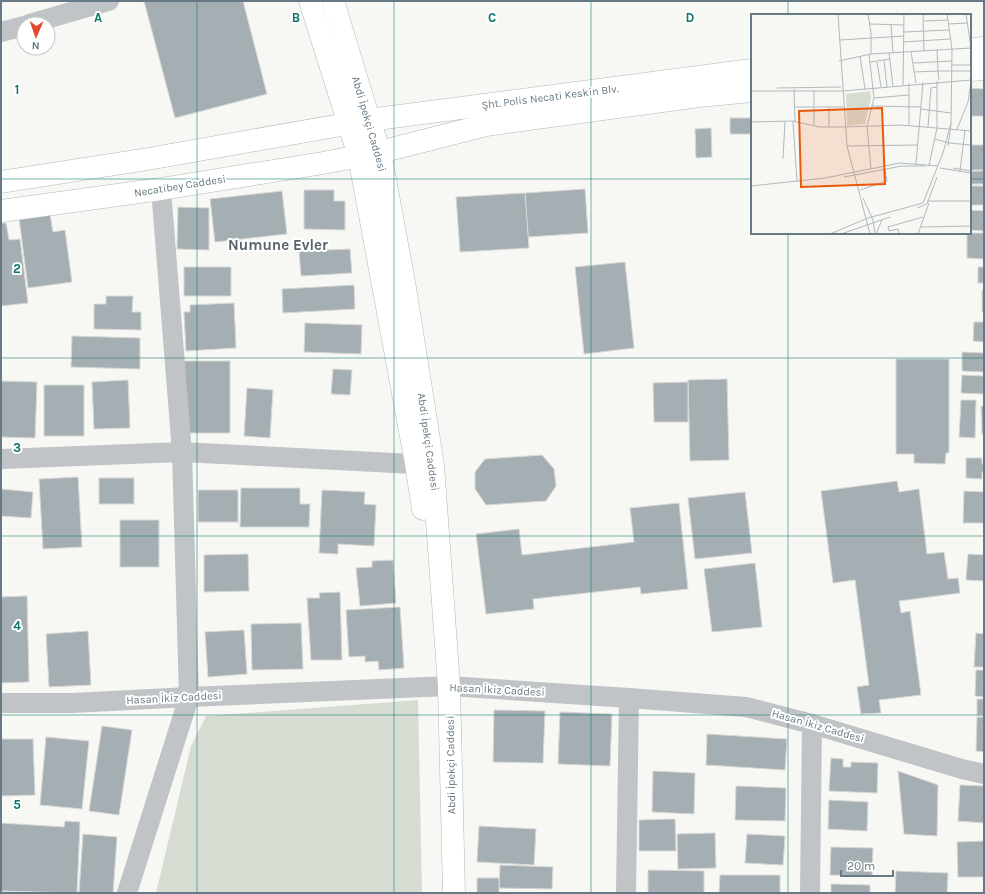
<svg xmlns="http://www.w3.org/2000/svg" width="985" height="894" font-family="Karla,sans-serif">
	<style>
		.green { fill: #d7dcd3 }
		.building { fill: #a4aeb3; stroke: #d8d8d6 }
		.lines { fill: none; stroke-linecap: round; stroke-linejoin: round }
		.secondary-casing { stroke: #b2b8bc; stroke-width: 23 }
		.street { stroke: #c0c4c7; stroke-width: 20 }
		.secondary { stroke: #fff; stroke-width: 22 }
		.grid { fill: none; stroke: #0f766e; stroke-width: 1; stroke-opacity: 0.55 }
		.labels { text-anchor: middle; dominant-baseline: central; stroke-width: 4; stroke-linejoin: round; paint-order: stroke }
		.street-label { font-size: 11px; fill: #667984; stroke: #fff }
		.district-label { font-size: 15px; font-weight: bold; fill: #546269; stroke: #fff }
		.inset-road { fill: none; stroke: #b0babd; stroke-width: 1 }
		.view { fill: #e8590c; fill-opacity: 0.15; stroke: #e8590c; stroke-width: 2 }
		.inset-edge { fill: none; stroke: #667984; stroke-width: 2 }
		.grid-label { font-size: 13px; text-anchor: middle; font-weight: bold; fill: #0f766e; stroke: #fff; stroke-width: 4; stroke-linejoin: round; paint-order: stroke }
	</style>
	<rect width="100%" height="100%" fill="#f7f7f4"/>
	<polygon class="green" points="418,700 422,893 156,893 191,746 206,716"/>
	<g class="building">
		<polygon points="144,1 243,1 267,94 175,118"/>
		<polygon points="970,88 984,89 984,116 970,116"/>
		<rect x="730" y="118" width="22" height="16"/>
		<polygon points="711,128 712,157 696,158 695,129"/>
		<rect x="970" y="145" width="14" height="25"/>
		<rect x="970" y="171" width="14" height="13"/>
		<rect x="970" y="186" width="14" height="19"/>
		<polygon points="585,189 588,233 528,237 525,193"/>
		<polygon points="304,190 334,190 334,201 345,201 345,230 304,229"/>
		<polygon points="282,191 287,234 215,242 210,199"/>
		<polygon points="525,193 529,248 460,252 456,197"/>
		<polygon points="178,207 209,208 209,250 177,249"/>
		<polygon points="970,210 984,211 984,231 970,230"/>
		<polygon points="50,214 53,232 65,230 72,282 28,288 19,218"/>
		<polygon points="1,223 6,223 9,240 20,239 28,303 1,306"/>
		<polygon points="967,233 984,233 984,259 967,258"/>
		<polygon points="350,249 352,273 301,276 299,251"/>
		<polygon points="625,262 634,348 584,354 575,267"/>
		<rect x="184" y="267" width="47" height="29"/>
		<rect x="978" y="267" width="6" height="16"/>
		<polygon points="354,285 355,309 283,313 282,289"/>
		<polygon points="982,290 984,290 984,311 982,312"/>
		<polygon points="106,296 133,296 132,312 141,312 141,330 94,329 94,304 106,304"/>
		<polygon points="234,303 236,348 186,351 184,312 190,312 190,305"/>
		<polygon points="974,322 984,322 984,342 973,341"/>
		<polygon points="305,323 362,325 361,354 304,352"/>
		<polygon points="72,336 140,338 140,369 71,367"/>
		<polygon points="962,352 984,353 984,372 962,371"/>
		<polygon points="896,359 949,359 949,453 946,453 945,464 914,463 914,454 896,454"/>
		<rect x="184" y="361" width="46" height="72"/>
		<polygon points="333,369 352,370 350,395 331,394"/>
		<polygon points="962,375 984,376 984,394 961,393"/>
		<polygon points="727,379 729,460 690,461 688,380"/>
		<polygon points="128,380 130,428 94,429 92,382"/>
		<polygon points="1,381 37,382 35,438 1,437"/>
		<polygon points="688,382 688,422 654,422 653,383"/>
		<rect x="44" y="385" width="40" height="51"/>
		<polygon points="247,388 273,390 270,438 244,436"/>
		<polygon points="961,400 976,400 975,438 959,437"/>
		<polygon points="981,406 984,406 984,435 982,434"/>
		<polygon points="542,455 554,469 556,486 546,501 486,505 475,489 475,472 485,459"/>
		<polygon points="966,458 982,458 982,464 984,464 984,472 982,472 982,479 966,478"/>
		<polygon points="78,477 82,547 43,549 39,479"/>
		<rect x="99" y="478" width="35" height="26"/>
		<polygon points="897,481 899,492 919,489 927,554 944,552 948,579 958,578 960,593 899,601 901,613 910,611 921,695 879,700 881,713 861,714 857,687 869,685 855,580 833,583 821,491"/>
		<polygon points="241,488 300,488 300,504 310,504 309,527 240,527"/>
		<polygon points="1,489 33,492 31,518 1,516"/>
		<rect x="198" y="490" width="40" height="32"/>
		<polygon points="322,490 365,492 364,504 376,505 374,546 338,544 338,554 319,553"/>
		<polygon points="964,491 984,492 984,523 963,523"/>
		<polygon points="745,492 752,553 695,559 688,498"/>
		<polygon points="679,503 688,589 641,594 640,587 533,599 534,609 486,614 476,534 519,529 522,555 634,542 630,508"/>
		<rect x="120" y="520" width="39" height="47"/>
		<polygon points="248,554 249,591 204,592 204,555"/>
		<polygon points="968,554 984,555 984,581 966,580"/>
		<polygon points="393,560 396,603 360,606 356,568 372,567 372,561"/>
		<polygon points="755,563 762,627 712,632 704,569"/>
		<polygon points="340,592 342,660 311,660 307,598 320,598 319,593"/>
		<polygon points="27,596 29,682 1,683 1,597"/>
		<polygon points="400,607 404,668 379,670 378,661 365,662 365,656 349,657 346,610"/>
		<polygon points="301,623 303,669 252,670 251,624"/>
		<polygon points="244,630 247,674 208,677 205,632"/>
		<polygon points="88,631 91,685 49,687 46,634"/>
		<polygon points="976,633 984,634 984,667 974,667"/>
		<polygon points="976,670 984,670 984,697 975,696"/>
		<rect x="977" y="699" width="7" height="16"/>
		<polygon points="494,710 545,711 543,763 493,762"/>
		<polygon points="560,712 612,714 610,766 558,764"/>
		<polygon points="977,717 984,717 984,752 976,751"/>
		<polygon points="102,726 132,730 119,815 89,811"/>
		<polygon points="707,734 787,739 785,770 706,765"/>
		<polygon points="46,737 89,741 82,809 40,805"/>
		<polygon points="1,739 33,739 35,795 1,796"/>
		<polygon points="831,758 843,759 843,767 851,767 851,762 878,763 877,793 829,791"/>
		<polygon points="653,771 695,773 694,814 652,812"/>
		<polygon points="898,771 938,785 937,836 904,834"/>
		<polygon points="960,785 984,786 984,823 958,821"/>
		<polygon points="736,786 786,788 785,821 735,820"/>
		<polygon points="829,800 868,802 867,831 828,829"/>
		<polygon points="675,819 676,851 639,851 639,820"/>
		<polygon points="65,821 80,822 77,893 1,891 1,823 64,827"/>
		<polygon points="479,826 536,829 534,865 477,862"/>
		<polygon points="715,833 716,868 678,869 677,834"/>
		<polygon points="83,834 117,837 113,893 79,893"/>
		<polygon points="747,834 785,836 783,865 745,863"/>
		<polygon points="984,841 984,877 958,877 957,842"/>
		<polygon points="831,847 873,848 872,876 830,875"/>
		<polygon points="500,865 553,867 552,889 499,888"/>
		<polygon points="648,870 704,871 704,893 648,893"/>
		<polygon points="896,871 948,873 947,893 895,893"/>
		<polygon points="720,875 780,875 780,893 719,893"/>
		<rect x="477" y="878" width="22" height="15"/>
		<polygon points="831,884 870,885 870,893 831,893"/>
	</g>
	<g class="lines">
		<defs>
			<g id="secondary">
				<polyline points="310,1 359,156 416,463 423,509"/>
				<polyline points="333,1 369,120 380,152 405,288 433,465 449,686 454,893"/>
				<polyline points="970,49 984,48"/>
				<polyline points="970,70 984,69"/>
				<polyline points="1,182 148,159 369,120 752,70"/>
				<polyline points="1,211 161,189 323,163 380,152 486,125 699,96 752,91"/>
			</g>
		</defs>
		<use href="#secondary" class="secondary-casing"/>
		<g class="street">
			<polyline points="29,24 109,1"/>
			<polyline points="1,32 24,26"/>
			<polyline points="1,459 182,452 433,465"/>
			<polyline points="1,703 72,703 189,697 449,686 629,698 746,707 812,724 962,769 984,774"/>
			<polyline points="127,893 189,697 182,452 161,189"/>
			<polyline points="626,893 629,698"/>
			<polyline points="810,893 812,724"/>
		</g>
		<use href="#secondary" class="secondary"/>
	</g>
	<path class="grid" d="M197,1V893M394,1V893M591,1V893M788,1V15M1,179H752M970,179H984M788,233V893M1,358H984M1,536H984M1,715H984"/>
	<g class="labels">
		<g class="street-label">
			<text transform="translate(550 97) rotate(-7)">Şht. Polis Necati Keskin Blv.</text>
			<text transform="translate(369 124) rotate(74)">Abdi İpekçi Caddesi</text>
			<text transform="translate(180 186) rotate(-9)">Necatibey Caddesi</text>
			<text transform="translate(428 442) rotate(82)">Abdi İpekçi Caddesi</text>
			<text transform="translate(497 690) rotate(3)">Hasan İkiz Caddesi</text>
			<text transform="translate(174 698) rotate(-3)">Hasan İkiz Caddesi</text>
			<text transform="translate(818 726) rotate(16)">Hasan İkiz Caddesi</text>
			<text transform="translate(451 765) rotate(-91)">Abdi İpekçi Caddesi</text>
		</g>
		<g class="district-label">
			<text x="278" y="245">Numune Evler</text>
		</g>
	</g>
	<g transform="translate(751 14)">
		<rect width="220" height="220" fill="#f7f7f4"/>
		<path d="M119,77L120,84L114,110L96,112L95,80Z" fill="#d7dcd3"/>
		<path class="inset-road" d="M87,0L96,132L119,220M117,0L120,19V40M172,0L173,37M196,0L201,35L200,109M215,0L220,34M173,7L197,6M119,10L153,11M197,10L217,9M140,11L142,39M153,18L198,16M89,26L153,22M152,28L199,25M160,38L165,69M138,39L142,72M118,40L123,84L116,112L120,155M109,42L114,75M133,46L136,73M88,47L120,40L220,34M119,48L139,45M126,48L130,73M162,49L201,47M201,51H220M163,58L187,57L186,36M188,66L187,57H220M152,71L153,0M26,74L90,73M43,75L44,107M63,76V111M0,77H92L220,66M123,84L158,81M121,92L170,93M43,93H93M78,93V113M170,95L200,99M42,107L46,168M0,108L42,107L68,113H94L150,111L220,117M158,111V69M177,113L180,74L186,73M206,115L217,88L220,67M184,125L198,129L220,131M96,132L167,131M197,132L200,110M32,145L34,107M165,150L172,68M178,151L186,114V67M189,154L220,159M202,154L220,157M209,157L214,116M93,163L151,152H174M0,172L74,164L149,149L187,152M109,176L136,167L134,155M112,184L122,206L124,220M176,187H220M166,194L176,190L186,163M170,213L220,212M79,220L117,204L172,189L192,139L200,109M90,220L139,203M125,220L131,206M148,220L147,215L138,217L137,213L172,203M167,220L178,189"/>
		<path class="view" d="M131,94L134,170L50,173L48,97Z"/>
		<rect width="220" height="220" class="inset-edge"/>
	</g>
	<g class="grid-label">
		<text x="98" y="22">A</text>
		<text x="296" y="22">B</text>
		<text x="492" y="22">C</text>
		<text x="690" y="22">D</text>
		<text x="17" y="94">1</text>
		<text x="17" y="273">2</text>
		<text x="17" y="452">3</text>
		<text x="17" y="630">4</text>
		<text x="17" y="809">5</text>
	</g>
	<rect width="985" height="894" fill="none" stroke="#667984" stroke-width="4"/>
	<g transform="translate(36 36) rotate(182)"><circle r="19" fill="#ffffff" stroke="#c2c9ce"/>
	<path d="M0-3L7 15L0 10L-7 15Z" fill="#e1472a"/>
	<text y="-6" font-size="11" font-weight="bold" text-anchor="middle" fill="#667984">N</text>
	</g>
	<path d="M841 870v6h52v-6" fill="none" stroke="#667984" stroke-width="2"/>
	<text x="847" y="870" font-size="12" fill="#667984" stroke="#ffffff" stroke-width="3" paint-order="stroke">20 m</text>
</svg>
